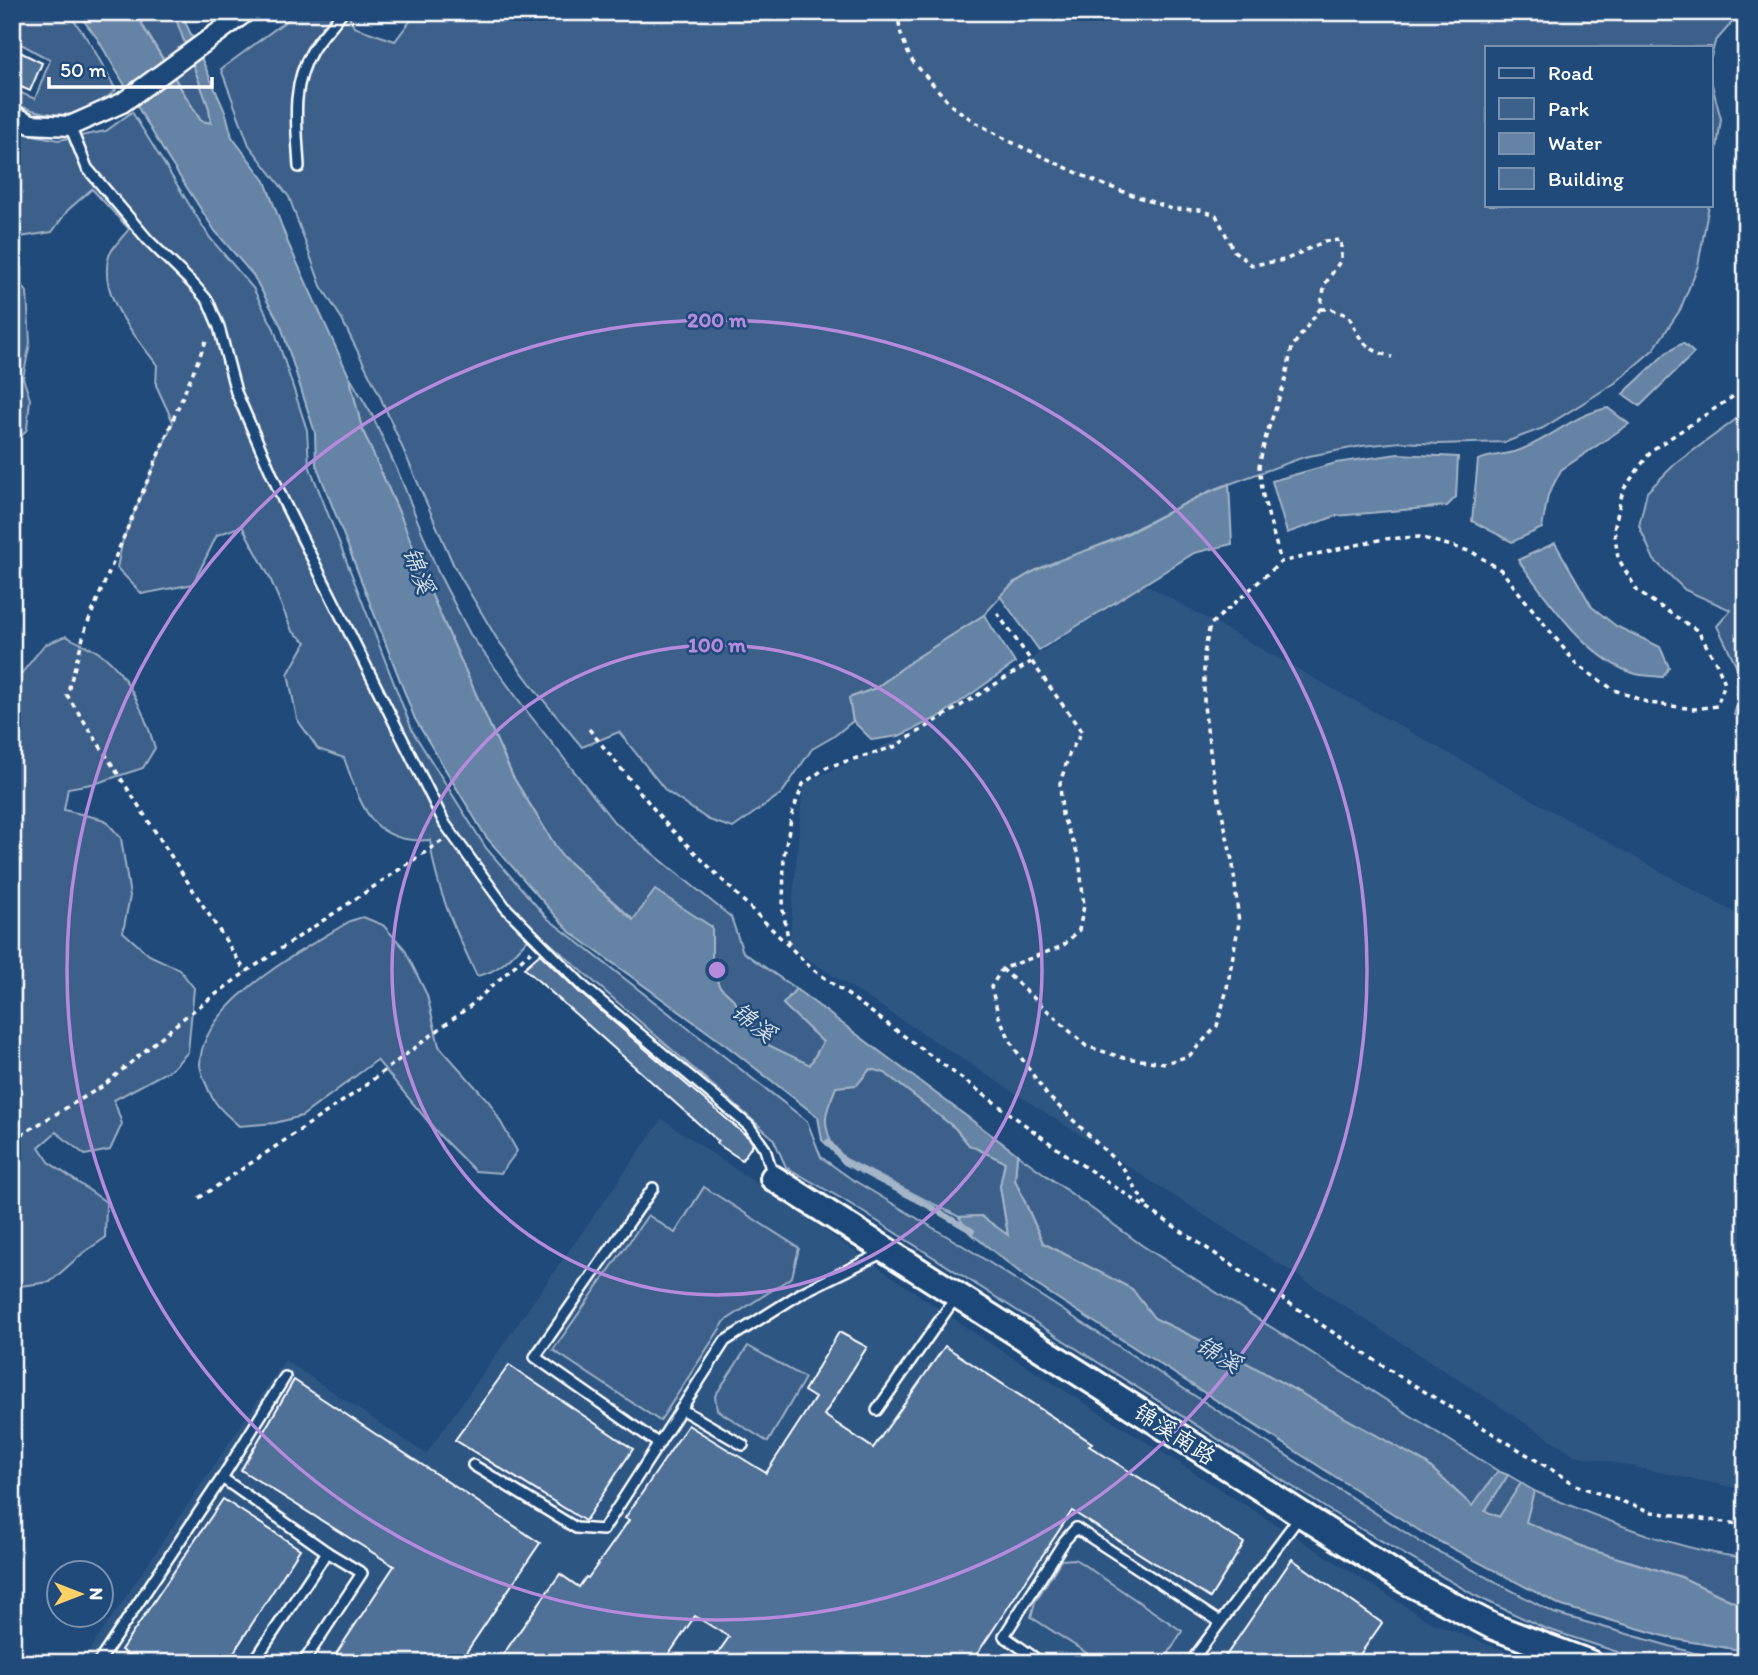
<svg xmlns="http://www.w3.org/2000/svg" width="1758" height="1675" font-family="Itim,'LXGW WenKai TC',sans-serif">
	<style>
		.built { fill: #2e5683 }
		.green { fill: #3c618b; stroke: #9eb0c5; stroke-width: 2 }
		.water { fill: #6583a4; stroke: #a3b5c8; stroke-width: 2 }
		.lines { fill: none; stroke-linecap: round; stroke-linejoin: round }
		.stream { stroke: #a3b5c8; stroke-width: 6 }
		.building { fill: #507197; stroke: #fff; stroke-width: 2 }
		.lane-casing { stroke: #fff; stroke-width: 14 }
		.street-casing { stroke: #fff; stroke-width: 23 }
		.secondary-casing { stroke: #fff; stroke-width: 30 }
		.path { stroke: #fff; stroke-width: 3.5; stroke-dasharray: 5 5; stroke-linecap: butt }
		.lane { stroke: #1f4a7a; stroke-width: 9 }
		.street { stroke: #1f4a7a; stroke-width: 18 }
		.secondary { stroke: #1f4a7a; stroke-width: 24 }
		.ring { fill: none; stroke: #b68bdc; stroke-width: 3.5 }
		.labels { text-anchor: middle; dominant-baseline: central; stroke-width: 5; stroke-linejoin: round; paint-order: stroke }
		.street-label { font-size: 23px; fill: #fff; stroke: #1f4a7a }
		.water-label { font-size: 24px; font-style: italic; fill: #d8e0e8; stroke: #1f4a7a }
		.centre { fill: #b68bdc; stroke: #1f4a7a; stroke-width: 3.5 }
		.ring-label { font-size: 21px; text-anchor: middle; font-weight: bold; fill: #b68bdc; stroke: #1f4a7a; stroke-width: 5; stroke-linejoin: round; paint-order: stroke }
	</style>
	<rect width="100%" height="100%" fill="#1f4a7a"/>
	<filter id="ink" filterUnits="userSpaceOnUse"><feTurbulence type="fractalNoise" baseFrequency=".0143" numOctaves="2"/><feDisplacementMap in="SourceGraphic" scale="14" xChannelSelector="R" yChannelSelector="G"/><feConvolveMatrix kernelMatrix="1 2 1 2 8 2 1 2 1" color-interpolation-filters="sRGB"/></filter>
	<g filter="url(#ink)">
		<g class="built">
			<polygon points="1145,584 1746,919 1746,1490 1575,1455 789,947 803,784 935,722"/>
			<polygon points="662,1119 985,1340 1430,1622 1536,1663 81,1663 285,1360 426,1454"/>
		</g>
		<g class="green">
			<path d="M12,12H68L92,46L116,90C109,96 102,102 94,107C69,121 36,113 12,103V89L35,99L50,60L12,39Z"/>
			<polygon points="138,12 171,12 177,21 209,108 211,123 201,121 143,26"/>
			<polygon points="298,12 347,12 354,27 395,41 417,12 546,12 551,15 553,12 1741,12 1715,42 1711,57 1711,47 1487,47 1487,205 1709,205 1698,266 1680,310 1654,349 1615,383 1543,428 1506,442 1439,444 1401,442 1362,446 1304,457 1210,491 1117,538 1014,582 984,615 913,660 876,688 849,698 853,721 833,737 812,749 782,793 733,828 709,820 666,791 619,732 582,747 539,695 497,639 454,566 379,394 340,316 321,286 289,197 249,145 221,69"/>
			<polygon points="1711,81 1721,119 1711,193"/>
			<path d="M132,112L210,238L253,288L274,329L307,430L309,465L413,732L486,848L547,918L807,1121L821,1157L850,1178L970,1250L1420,1542L1554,1613L1694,1653L1746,1660V1663H1651L1544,1628L1476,1596L1332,1512L844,1200L786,1167L773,1138L536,931C517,949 504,971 477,976C456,932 435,889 430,840C370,845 361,804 344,758L318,749L297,719L288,674L306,642L292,631L270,578L242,526L217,535L193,584L142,594L117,568L123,539L173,422L156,385L157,365C136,336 97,295 109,256C112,247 123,237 129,229L92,189L68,210L52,232L20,237L12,249V163L18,155L12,143V131L59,140L106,131Z"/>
			<polygon points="12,272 27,292 30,343 23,378 30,399 27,429 12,449"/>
			<polygon points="349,376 372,415 399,474 438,572 470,634 526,710 614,822 731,917 743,952 796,989 783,1004 823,1042 809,1066 764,1043 733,999 719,986 712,965 711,926 634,920 561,855 513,777 432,596 401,517 362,429"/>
			<polygon points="1746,412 1746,721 1734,715 1744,681 1717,626 1731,610 1685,590 1654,560 1639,526 1647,492 1675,464"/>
			<path d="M66,636C78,643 94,648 105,657C130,678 146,718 155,748L143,768L97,783L68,788L64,810L105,820L121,838L130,896L123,932L149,955L179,969L194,988L188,1052L172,1069L114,1100L122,1124L110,1150L85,1155L56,1132L39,1147L50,1163L106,1202L105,1238L83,1253L50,1282L12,1287V679L21,674L44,645Z"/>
			<path d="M363,917L383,925L404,948L427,995L439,1046L490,1103L517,1151L501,1173L475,1171L441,1137L377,1060L302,1116L275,1123L239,1126C232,1119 222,1112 216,1103C211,1098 200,1071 200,1064C201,1002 304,950 350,921Z"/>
			<polygon points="870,1068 885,1072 955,1128 969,1145 1005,1162 1000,1186 1008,1236 981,1216 959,1217 836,1154 826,1131 824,1116 836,1087"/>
			<polygon points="1017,1154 1143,1246 1498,1471 1473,1507 1426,1463 1243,1361 1154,1318 1132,1289 1043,1243 1015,1180"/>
			<polygon points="704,1187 799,1248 792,1277 725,1321 660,1421 553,1350 648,1215 675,1233"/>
			<polygon points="748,1346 805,1378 768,1442 717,1410 715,1396"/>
			<polygon points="1508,1475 1522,1483 1499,1517 1485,1511"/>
			<path d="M1534,1491C1602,1518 1673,1550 1746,1558V1603H1736L1681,1577L1588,1549L1525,1522Z"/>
			<polygon points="1075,1559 1182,1631 1163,1663 1102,1663 1031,1617 1035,1602 1061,1560"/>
		</g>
		<g class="water">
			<path d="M77,12H138L143,27L201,121L211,123L209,108L177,22L171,12H181L226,114L232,137L265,181L288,243L349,376L362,429L401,517L432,596L513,777L561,855L633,920L655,890L712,927V965L719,986L733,999L764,1043L810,1065L823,1042L783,1004L796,989L1017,1154L1015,1180L1043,1243L1132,1289L1154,1318L1243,1361L1426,1463L1472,1506L1498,1471L1508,1475L1485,1511L1499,1517L1521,1483L1534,1491L1526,1522L1588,1549L1681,1577L1736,1603H1746V1651L1674,1639L1562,1606L1423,1533L1032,1282L968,1231L959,1217L981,1216L1008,1235L1000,1186L1005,1162L969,1145L955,1128L885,1073L870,1069L857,1085L836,1087C823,1119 822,1121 836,1154L822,1140L818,1117L727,1046L570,932L486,837L415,719L316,464L315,433L281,326L253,275L215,231L169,160L97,38Z"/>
			<polygon points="1683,343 1694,353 1640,406 1623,394 1666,353"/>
			<path d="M1608,408L1629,424L1561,470L1548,495L1542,528L1512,542L1472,521L1478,460C1491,455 1504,455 1517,451C1548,441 1574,414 1608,408Z"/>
			<polygon points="1398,454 1458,457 1456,497 1447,506 1336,516 1287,533 1272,481 1336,463"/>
			<path d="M1229,484L1232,544L1194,553L1039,650L1000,596C1028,565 1078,556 1116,539C1154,522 1189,498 1229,484Z"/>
			<path d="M1555,543L1592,607L1616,626L1660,647L1669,667L1663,677C1654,676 1645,676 1636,674C1588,661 1547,598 1518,560Z"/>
			<polygon points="984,615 1015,663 939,717 899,736 872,740 853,721 849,698 876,688 913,660"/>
		</g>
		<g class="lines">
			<polyline class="stream" points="828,1142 845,1162 920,1201 972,1231"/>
		</g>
		<g class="building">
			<polygon points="12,48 42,63 30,91 12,83"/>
			<polygon points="540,954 579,992 749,1138 753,1144 742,1160 716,1143 718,1141 524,968"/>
			<polygon points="839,1332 867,1347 824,1415 873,1448 945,1346 1092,1443 1089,1446 1244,1543 1210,1598 1072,1511 971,1663 711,1663 729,1637 695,1616 663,1663 497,1663 560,1574 579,1587 586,1577 588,1578 629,1520 625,1518 688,1425 766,1473 815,1398 804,1391"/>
			<polygon points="509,1365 633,1449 585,1521 455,1440"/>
			<polygon points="294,1380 540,1543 459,1663 330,1663 394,1566 241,1470"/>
			<polygon points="223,1499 300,1549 227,1663 141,1663 121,1650"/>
			<polygon points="1292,1559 1382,1623 1354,1663 1221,1663"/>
		</g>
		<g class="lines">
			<defs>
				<g id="lane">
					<polyline points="70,126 87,168 148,240 194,285 208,301 219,327 236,392 283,500 445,824 505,907 584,987 749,1126 765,1149 773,1176"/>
					<path d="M299,167C297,126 290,87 312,51C320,37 333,26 342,12"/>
					<polyline points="653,1188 535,1357 659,1444"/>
					<polyline points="681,1409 743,1445"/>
					<polyline points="877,1410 956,1297"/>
					<polyline points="473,1465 576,1528 603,1530 725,1341 803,1292 882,1253"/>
					<polyline points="222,1478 327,1552"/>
					<polyline points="98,1663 222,1478 285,1377"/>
					<polyline points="253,1663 327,1552 362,1573 303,1663"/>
					<polyline points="1042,1663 1004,1636 1065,1540 1076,1528 1220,1622"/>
					<polyline points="1190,1663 1300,1516"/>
				</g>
				<polyline id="street" points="12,115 31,124 70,126 122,103 246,12"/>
				<polyline id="secondary" points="773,1178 1406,1581 1494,1627 1590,1663"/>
			</defs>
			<use href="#lane" class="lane-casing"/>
			<use href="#street" class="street-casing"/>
			<use href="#secondary" class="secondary-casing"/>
			<g class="path">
				<polyline points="897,12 901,34 910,58 952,106 975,122 1007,140 1099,183 1172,209 1200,210 1216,215 1234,251 1252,265 1285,260 1325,241 1341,240 1341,260 1325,284 1320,309 1292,347 1285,381 1266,436 1259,466 1263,496 1281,562"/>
				<path d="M1321,309H1331L1349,316C1360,341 1365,349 1392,357"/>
				<polyline points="206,341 86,627 67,695 246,972"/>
				<polyline points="997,613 1082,732 1070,752 1060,783 1062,815 1079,857 1084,906 1079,930 1063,946 1002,969 991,987 999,1017 1013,1046 1047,1095 1123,1168 1147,1207"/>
				<polyline points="589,729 666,824 810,967 1058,1149 1388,1369 1578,1486 1652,1512 1746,1525"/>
				<polyline points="789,944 783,910 784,855 792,814 803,784 827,767 894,747 1031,662"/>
				<polyline points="1002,969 1086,1046 1124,1058 1165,1063 1189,1056 1217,1026 1226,993 1239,923 1233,865 1212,766 1204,706 1204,654 1210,625 1281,562 1383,539 1420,537 1472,552 1501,570 1577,665 1614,690 1649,703 1694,709 1717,706 1725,683 1717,664 1698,631 1638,592 1618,558 1614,529 1623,490 1652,450 1746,388"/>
				<polyline points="12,1140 103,1086 185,1017 246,972 442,841"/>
				<polyline points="199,1198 355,1093 470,1006 531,951"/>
			</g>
			<use href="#lane" class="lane"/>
			<use href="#street" class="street"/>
			<use href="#secondary" class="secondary"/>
		</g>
	</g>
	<g class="ring">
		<circle cx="717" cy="970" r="325"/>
		<circle cx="717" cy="970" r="650"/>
	</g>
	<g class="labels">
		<g class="street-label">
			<text transform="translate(1175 1434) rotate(33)">锦溪南路</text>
		</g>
		<g class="water-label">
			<text transform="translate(419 570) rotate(69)">锦溪</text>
			<text transform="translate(754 1022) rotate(38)">锦溪</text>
			<text transform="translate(1219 1354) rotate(31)">锦溪</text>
		</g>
	</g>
	<circle cx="717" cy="970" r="10" class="centre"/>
	<g class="ring-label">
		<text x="717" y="327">200 m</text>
		<text x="717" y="652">100 m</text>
	</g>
	<rect width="1758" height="1675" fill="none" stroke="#1f4a7a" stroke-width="42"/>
	<rect x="21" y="21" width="1716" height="1633" fill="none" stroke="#fff" stroke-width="2.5" filter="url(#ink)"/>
	<rect x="1485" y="46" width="228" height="161" fill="#1f4a7a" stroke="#7992af" stroke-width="2"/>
	<rect x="1499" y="68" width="35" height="10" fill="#1f4a7a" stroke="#7992af" stroke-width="2"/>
	<text x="1548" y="80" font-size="21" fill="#ffffff">Road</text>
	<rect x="1499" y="98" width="35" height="21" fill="#3c618b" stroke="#7992af" stroke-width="2"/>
	<text x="1548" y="116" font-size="21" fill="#ffffff">Park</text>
	<rect x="1499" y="133" width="35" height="21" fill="#6583a4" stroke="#7992af" stroke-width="2"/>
	<text x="1548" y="150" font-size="21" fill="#ffffff">Water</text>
	<rect x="1499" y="168" width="35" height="21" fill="#507197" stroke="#7992af" stroke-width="2"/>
	<text x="1548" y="186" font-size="21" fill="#ffffff">Building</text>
	<g transform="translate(80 1594) rotate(90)"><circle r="33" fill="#1f4a7a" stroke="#7992af" stroke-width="2"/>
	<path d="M0-5L12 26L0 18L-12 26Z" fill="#ffd166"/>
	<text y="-10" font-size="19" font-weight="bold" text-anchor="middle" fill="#ffffff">N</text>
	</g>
	<path d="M49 77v10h163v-10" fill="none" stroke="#ffffff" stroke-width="3.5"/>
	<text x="60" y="77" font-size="21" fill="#ffffff" stroke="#1f4a7a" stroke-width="5" paint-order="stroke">50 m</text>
</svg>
